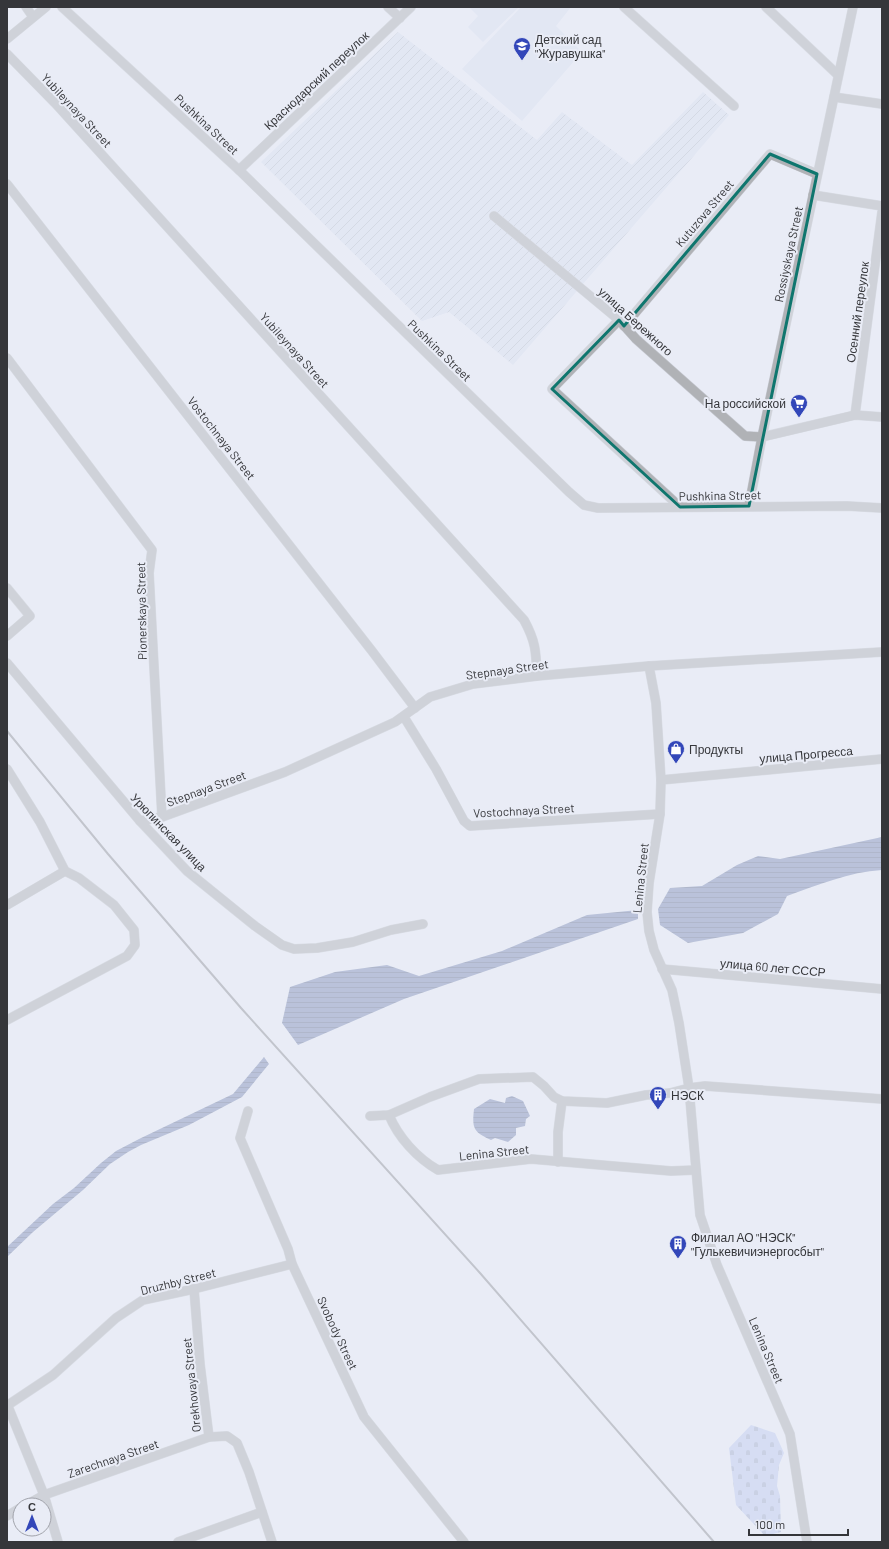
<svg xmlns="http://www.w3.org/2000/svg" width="889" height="1549" font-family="Barlow,sans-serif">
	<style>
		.built { fill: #d9dff0 }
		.industrial { fill: url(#industrial-furrows) }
		.cemetery { fill: url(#cemetery-stones) }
		.water { fill: url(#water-rules) }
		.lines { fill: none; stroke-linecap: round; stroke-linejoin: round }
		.minor-casing { stroke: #c5c8d0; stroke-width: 10 }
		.minor { stroke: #b0b2b6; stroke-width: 9 }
		.rail { stroke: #92949b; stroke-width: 2 }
		.marked { fill: none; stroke: #0f766e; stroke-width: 3; stroke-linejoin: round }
		.labels { text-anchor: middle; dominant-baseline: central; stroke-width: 4; stroke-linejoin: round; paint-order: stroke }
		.poi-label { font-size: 12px; fill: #35363a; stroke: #e9ecf6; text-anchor: start }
		.street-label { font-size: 12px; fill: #35363a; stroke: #e9ecf6 }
	</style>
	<defs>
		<pattern id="industrial-furrows" width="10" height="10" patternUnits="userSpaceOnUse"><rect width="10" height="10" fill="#d9dff0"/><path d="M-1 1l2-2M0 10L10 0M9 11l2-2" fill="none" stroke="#bbc0cf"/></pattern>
		<pattern id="cemetery-stones" width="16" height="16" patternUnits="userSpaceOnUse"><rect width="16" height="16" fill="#becbf0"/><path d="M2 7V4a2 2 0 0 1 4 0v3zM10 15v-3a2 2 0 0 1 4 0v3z" fill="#a4afcf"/></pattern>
		<pattern id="water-rules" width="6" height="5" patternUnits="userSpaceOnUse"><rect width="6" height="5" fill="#818fb9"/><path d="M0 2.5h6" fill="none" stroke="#6a7697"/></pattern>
	</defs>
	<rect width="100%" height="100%" fill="#e9ecf6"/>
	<g class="built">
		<polygon points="469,7 519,7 483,42 468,27 478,16"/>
		<polygon points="521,7 571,7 556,26 582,52 522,121 462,69"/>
	</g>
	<polygon class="industrial" points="398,32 537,140 562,112 632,165 703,92 729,115 513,365 449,312 422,321 261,162"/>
	<polygon class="cemetery" points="751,1425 775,1433 784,1453 779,1465 777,1486 780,1496 781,1532 765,1536 736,1505 729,1448"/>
	<g class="water">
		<path d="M882,837V870C849,872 818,885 787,896L778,914L743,933L688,943L660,925L658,909L670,888L702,886L737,865L758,856L780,859Z"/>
		<polygon points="638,910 638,919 404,999 298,1045 282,1023 290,987 335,972 387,965 419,976 502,951 587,915"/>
		<polygon points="264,1057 269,1064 242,1097 189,1125 141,1145 128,1152 110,1164 83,1190 33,1232 7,1257 7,1247 53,1204 74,1188 101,1163 116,1151 139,1139 233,1094"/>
		<path d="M512,1096L523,1101L530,1116L526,1119L525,1126L516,1128V1135L508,1142L495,1138L491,1140C473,1132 472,1128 474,1109L490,1099L505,1103L506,1098Z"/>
	</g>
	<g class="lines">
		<defs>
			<g id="minor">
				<polyline points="26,7 33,17"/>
				<polyline points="62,7 239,170 569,492 584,505 598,508 847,506 882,508"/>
				<polyline points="388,7 400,18"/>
				<polyline points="624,7 734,106"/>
				<polyline points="766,7 838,75"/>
				<polyline points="7,39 46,7"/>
				<path d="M7,54L55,103L524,620C536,642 536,652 537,676"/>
				<polyline points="834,97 882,104"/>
				<polyline points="239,170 411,7"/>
				<polyline points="7,184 372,651 415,708"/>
				<polyline points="813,195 882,206"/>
				<polyline points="494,216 619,320 636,339 745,436 762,437 855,415 882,417"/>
				<polyline points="619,320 552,389 680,507"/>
				<polyline points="624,326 770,154 817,174"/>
				<polyline points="7,358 152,550 149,573 162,817"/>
				<polyline points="855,415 882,212"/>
				<polyline points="749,506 762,437 853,7"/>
				<polyline points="7,588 30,616 7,636"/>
				<polyline points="7,663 140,821 187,871 255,926 282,945 294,949 317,948 353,942 391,930 423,924"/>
				<polyline points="649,666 656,703 661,780 660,814 649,883 647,912 649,931 654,950 672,990 679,1023 689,1088 700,1215 717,1265 790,1434 807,1542"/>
				<polyline points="404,717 436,769 464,821 470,826 660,814"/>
				<polyline points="7,769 40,822 65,871 79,878 114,905 134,930 135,945 127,956 7,1020"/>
				<polyline points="661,780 882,759"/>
				<polyline points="140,821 162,817 285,772 395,722 430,697 473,684 537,676 649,666 882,652"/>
				<polyline points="7,905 65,871"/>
				<polyline points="662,969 882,989"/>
				<polyline points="248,1111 240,1138 288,1249 292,1264 364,1417 464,1542"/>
				<path d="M389,1115C398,1137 417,1158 438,1170L531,1159L671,1171L696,1170"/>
				<polyline points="370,1116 389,1115 430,1097 479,1079 533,1077 544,1086 554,1097 562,1101 607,1103 646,1095 670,1093 689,1088 705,1086 882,1099"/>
				<polyline points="558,1162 558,1132 562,1101"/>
				<polyline points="194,1289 200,1364 209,1437"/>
				<polyline points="7,1404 44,1495 58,1542"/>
				<polyline points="8,1405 53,1375 116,1318 143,1300 194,1289 292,1264"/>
				<polyline points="26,1505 44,1495 209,1437 227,1436 237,1443 249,1472 272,1542"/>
				<polyline points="7,1516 20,1508"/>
				<polyline points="178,1542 262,1512"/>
			</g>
		</defs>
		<use href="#minor" class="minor-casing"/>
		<use href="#minor" class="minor"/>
		<polyline class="rail" points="7,731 108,854 241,1008 480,1273 714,1542"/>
	</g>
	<path d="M0 0H889V1549H0ZM770,154L817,174L749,506L680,507L552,389L619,320L624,326Z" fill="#e9ecf6" fill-opacity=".55" fill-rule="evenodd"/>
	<path class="marked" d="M770,154L817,174L749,506L680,507L552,389L619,320L624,326Z"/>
	<defs>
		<symbol id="school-pin" viewBox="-11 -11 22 30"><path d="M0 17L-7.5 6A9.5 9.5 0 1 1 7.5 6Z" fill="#3347b9" stroke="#e9ecf6"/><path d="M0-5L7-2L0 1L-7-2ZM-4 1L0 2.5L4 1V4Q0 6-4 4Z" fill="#fff"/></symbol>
		<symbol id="supermarket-pin" viewBox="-11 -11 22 30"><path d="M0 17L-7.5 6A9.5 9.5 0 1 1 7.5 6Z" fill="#3347b9" stroke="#e9ecf6"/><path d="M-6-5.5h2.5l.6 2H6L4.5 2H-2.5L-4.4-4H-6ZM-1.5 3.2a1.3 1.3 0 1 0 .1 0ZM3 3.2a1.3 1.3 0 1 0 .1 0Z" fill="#fff"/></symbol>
		<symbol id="shop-pin" viewBox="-11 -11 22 30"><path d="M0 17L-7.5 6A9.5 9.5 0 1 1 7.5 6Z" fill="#3347b9" stroke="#e9ecf6"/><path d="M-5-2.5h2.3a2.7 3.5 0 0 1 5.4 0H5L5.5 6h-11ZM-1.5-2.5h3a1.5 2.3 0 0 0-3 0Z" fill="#fff"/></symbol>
		<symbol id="building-pin" viewBox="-11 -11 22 30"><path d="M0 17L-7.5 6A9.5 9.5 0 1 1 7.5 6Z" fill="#3347b9" stroke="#e9ecf6"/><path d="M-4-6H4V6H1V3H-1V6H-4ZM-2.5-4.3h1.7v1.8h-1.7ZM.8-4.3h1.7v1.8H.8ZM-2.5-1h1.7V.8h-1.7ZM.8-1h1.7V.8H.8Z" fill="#fff"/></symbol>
	</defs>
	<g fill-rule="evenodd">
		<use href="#school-pin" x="512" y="36" width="20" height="27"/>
		<use href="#supermarket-pin" x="789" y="393" width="20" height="27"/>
		<use href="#shop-pin" x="666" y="739" width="20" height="27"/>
		<use href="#building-pin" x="648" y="1085" width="20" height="27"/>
		<use href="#building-pin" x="668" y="1234" width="20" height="27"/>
	</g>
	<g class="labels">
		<g class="poi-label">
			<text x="535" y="39">Детский сад<tspan x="535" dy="14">"Журавушка"</tspan></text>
			<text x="786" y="403" text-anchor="end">На российской</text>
			<text x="689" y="749">Продукты</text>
			<text x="671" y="1095">НЭСК</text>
			<text x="691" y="1237">Филиал АО "НЭСК"<tspan x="691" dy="14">"Гулькевичиэнергосбыт"</tspan></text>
		</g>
		<g class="street-label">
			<text transform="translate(316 80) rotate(-43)">Краснодарский переулок</text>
			<text transform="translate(77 110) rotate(47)">Yubileynaya Street</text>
			<text transform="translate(207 124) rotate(43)">Pushkina Street</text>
			<text transform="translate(704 213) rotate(-50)">Kutuzova Street</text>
			<text transform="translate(788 254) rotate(-78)">Rossiyskaya Street</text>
			<text transform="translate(857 312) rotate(-82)">Осенний переулок</text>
			<text transform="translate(636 321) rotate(42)">улица Бережного</text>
			<text transform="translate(295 350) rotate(48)">Yubileynaya Street</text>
			<text transform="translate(440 350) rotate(44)">Pushkina Street</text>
			<text transform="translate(222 438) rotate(52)">Vostochnaya Street</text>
			<text transform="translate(720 495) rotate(-1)">Pushkina Street</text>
			<text transform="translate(141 611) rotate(-91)">Pionerskaya Street</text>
			<text transform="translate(507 669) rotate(-8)">Stepnaya Street</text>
			<text transform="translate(806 754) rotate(-5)">улица Прогресса</text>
			<text transform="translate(206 788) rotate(-20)">Stepnaya Street</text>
			<text transform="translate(524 810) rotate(-3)">Vostochnaya Street</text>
			<text transform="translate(169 832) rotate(46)">Урюпинская улица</text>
			<text transform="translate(640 878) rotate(-84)">Lenina Street</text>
			<text transform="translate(773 967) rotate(5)">улица 60 лет СССР</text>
			<text transform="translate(494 1152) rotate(-6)">Lenina Street</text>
			<text transform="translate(178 1281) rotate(-14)">Druzhby Street</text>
			<text transform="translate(338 1333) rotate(65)">Svobody Street</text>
			<text transform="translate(767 1350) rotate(67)">Lenina Street</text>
			<text transform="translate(191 1385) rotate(-96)">Orekhovaya Street</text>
			<text transform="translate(113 1458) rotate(-19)">Zarechnaya Street</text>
		</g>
	</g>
	<rect width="889" height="1549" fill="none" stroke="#35363a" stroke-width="16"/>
	<g transform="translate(32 1517)"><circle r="19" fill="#e9ecf6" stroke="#a1a3ab"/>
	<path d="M0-3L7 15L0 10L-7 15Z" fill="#3347b9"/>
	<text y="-6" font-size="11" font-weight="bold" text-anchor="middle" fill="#35363a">С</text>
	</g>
	<path d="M749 1529v6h99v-6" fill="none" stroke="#35363a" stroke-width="2"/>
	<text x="755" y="1529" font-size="12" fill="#35363a" stroke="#e9ecf6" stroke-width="3" paint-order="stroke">100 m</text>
</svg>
